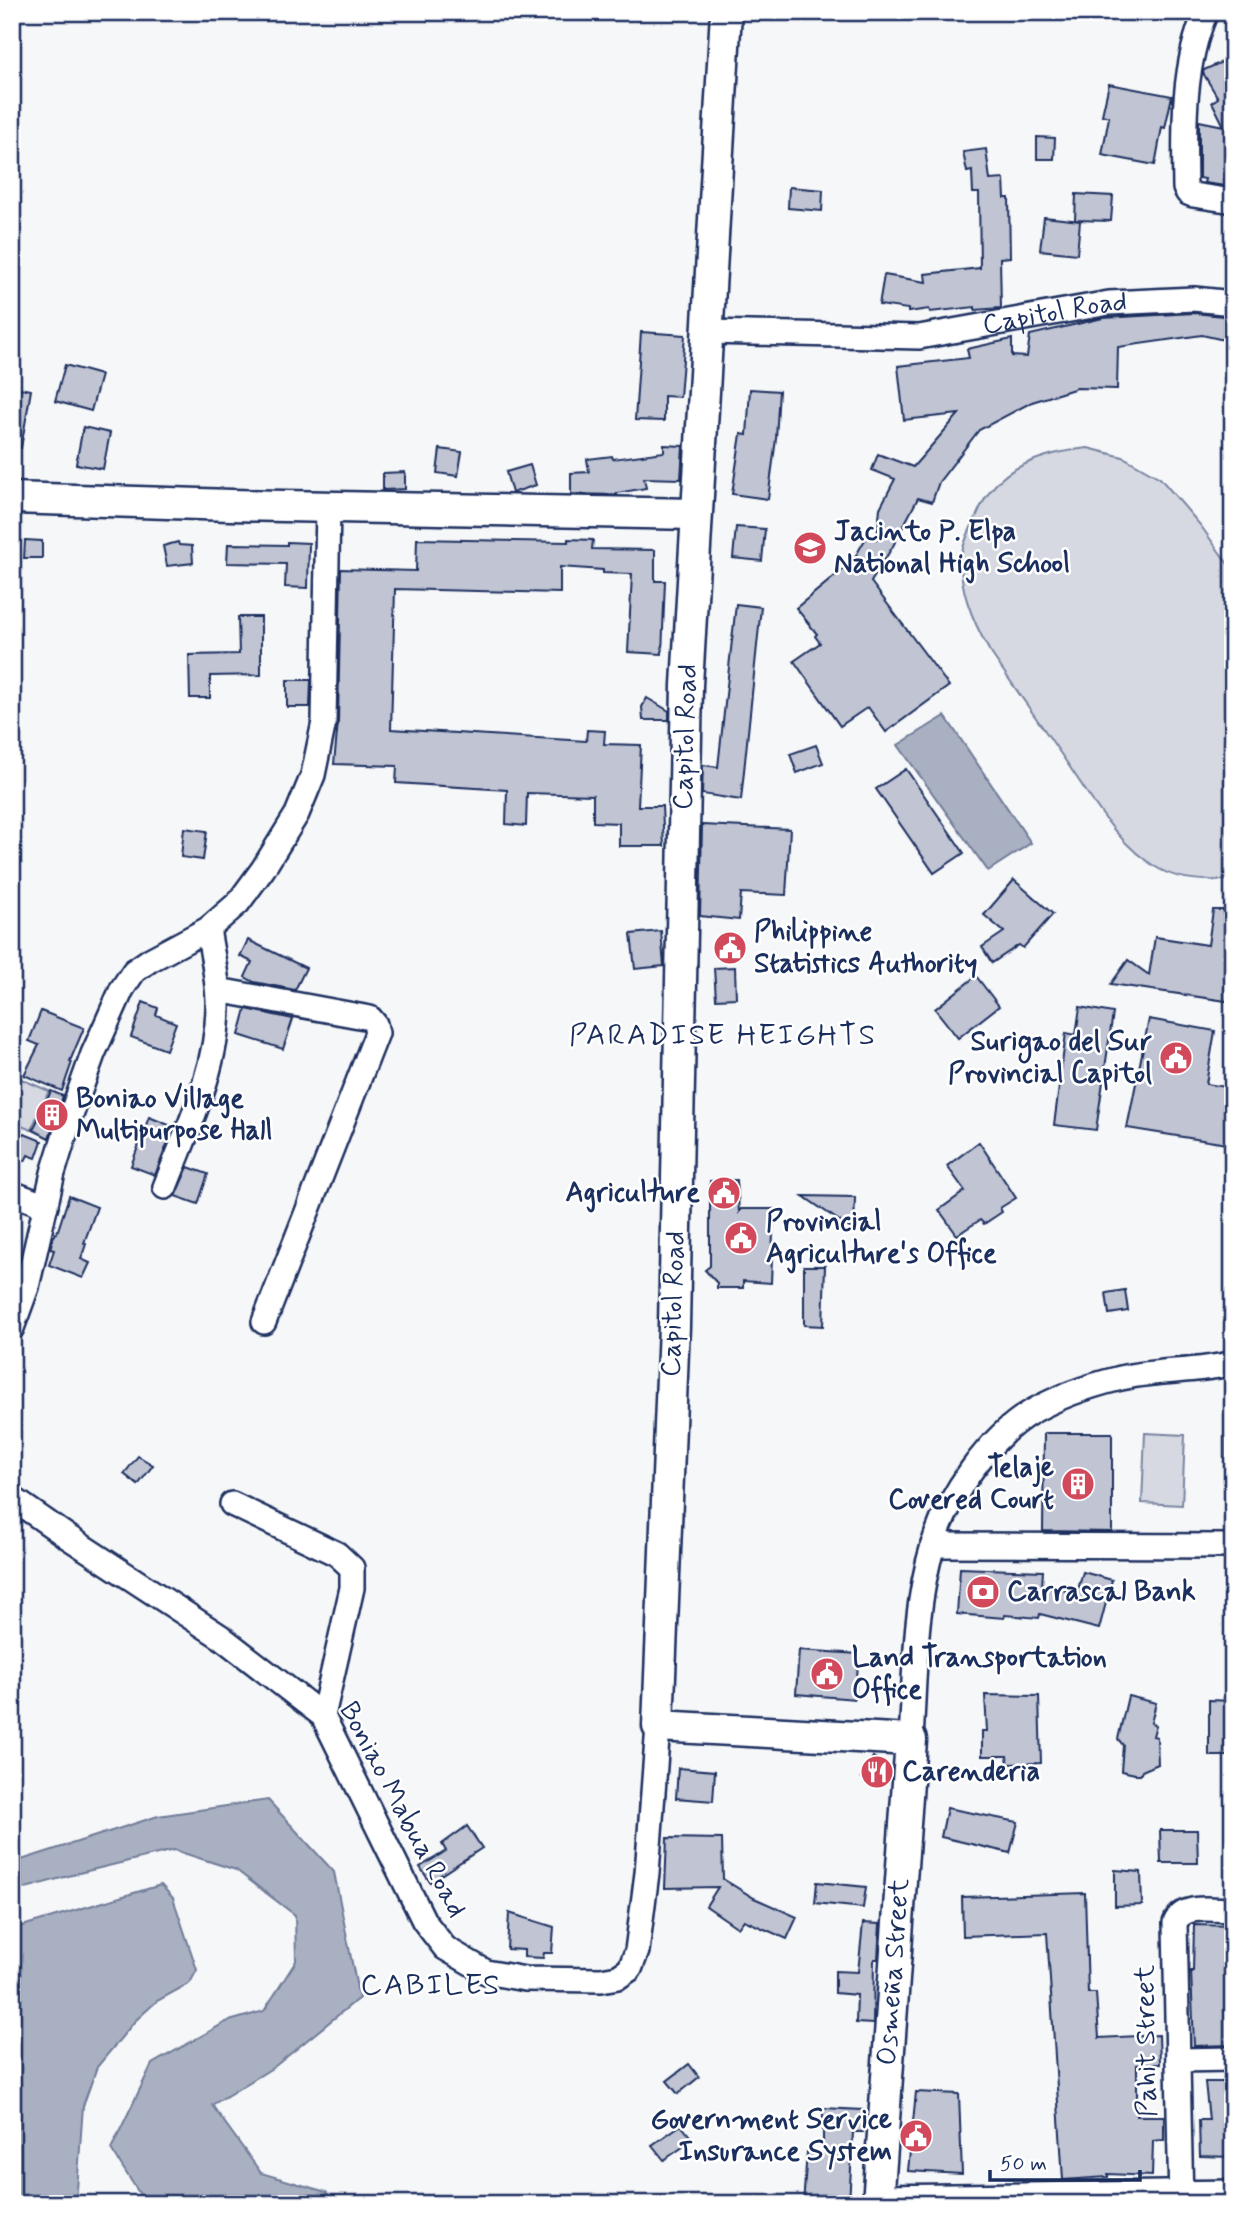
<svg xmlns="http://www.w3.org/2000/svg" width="1245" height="2216" font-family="Mynerve,sans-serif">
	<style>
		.green { fill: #d6d9e2; stroke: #7884a0; stroke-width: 2 }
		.water { fill: #a9b0c1; stroke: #707c99; stroke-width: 2 }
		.building { fill: #c0c4d3; stroke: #1b2f5e; stroke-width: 2 }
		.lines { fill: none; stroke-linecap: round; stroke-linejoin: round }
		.minor-casing { stroke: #1b2f5e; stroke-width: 28 }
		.major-casing { stroke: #1b2f5e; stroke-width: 35 }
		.minor { stroke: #fff; stroke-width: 23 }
		.major { stroke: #fff; stroke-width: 30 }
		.labels { text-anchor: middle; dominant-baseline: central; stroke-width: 5; stroke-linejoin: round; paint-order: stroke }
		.street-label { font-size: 28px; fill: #1b2f5e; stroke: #fff }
		.poi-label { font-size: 28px; font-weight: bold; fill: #1b2f5e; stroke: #fff; text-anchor: start }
		.neighbourhood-label { font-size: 30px; letter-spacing: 2px; fill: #1b2f5e; stroke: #fff }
	</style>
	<rect width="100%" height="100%" fill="#f6f7f9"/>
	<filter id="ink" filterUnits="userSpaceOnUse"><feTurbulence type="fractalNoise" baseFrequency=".0143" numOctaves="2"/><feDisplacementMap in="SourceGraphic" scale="14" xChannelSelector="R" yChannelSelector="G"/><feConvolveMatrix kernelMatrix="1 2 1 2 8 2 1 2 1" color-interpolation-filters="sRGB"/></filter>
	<g filter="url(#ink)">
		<g class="green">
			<path d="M1088,448L1123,457L1160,478L1201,526L1233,571V880C1210,881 1180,881 1159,869C1117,845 1092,799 1065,760C1040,723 1014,687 989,650C973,621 957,586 962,552C964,541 971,528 976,517C985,495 998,476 1021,466C1043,455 1064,451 1088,448Z"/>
			<polygon points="12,1075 49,1091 31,1130 12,1122"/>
			<polygon points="1145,1433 1185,1435 1182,1505 1142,1503"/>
			<polygon points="1226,1438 1233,1438 1233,1504 1225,1504"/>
		</g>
		<g class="water">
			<polygon points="945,716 1031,843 988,871 898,745"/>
			<polygon points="268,1800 334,1872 359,1998 274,2067 212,2105 261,2173 326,2192 338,2204 153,2204 144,2201 111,2149 152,2064 226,2022 264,2011 296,1961 295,1915 236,1870 174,1850 79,1873 12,1892 12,1863 158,1816"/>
			<polygon points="161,1885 173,1898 197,1970 190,1983 157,2001 135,2021 97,2067 83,2106 76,2204 12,2204 12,1929"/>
		</g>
		<g class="building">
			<polygon points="1233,57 1233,143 1230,138 1229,147 1233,148 1233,187 1204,183 1205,179 1199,178 1199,121 1224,126 1212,102 1218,98 1203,73 1204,70"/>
			<polygon points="1109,84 1172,96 1165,128 1162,127 1155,165 1102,155 1109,117 1102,115"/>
			<polygon points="1037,137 1055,138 1054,159 1037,159"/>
			<polygon points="986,149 990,180 1004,179 1005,198 1009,198 1010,257 1000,258 1001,308 975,310 975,307 930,312 929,309 908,312 908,309 879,305 884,275 926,282 925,274 980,268 979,193 973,193 972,171 967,172 963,152"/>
			<polygon points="789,187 823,190 822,211 788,208"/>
			<polygon points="1076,194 1113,196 1111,221 1075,220"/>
			<polygon points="1044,217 1080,221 1077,254 1040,250"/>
			<polygon points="1194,313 1233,317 1233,342 1202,335 1118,347 1117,389 1077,388 1032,402 979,430 939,482 932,502 918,498 893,546 871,582 949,686 886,732 868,707 840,726 794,661 820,643 815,636 817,634 796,608 852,562 866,538 877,539 880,508 895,479 872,470 878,454 913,467 959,414 904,420 898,366 969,358 967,349 1012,339 1012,356 1027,357 1030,335 1103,318"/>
			<polygon points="641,332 685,335 680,397 664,396 664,421 635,420"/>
			<polygon points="65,365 101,375 91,411 55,401"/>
			<polygon points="12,387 31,390 21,448 12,447"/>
			<polygon points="750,389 779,391 776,439 768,499 732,494 741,434 747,435"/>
			<polygon points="83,427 110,433 103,469 76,464"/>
			<polygon points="664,445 683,446 681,479 644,478 646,488 617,493 617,495 571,494 571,473 589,472 587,459 612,456 613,459 664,452"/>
			<polygon points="440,449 462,452 458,476 437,473"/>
			<polygon points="530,465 536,485 512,493 506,472"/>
			<polygon points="405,472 405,489 383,490 383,473"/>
			<polygon points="736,527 765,529 762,561 733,558"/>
			<polygon points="417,539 568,542 568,539 593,540 592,549 655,550 655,581 665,581 662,654 628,652 632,574 603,573 603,570 560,567 560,593 395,589 391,729 586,741 587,730 605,731 604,744 641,745 638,806 662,806 664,846 619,846 619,823 593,822 593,795 527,793 526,826 506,824 507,790 396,783 397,766 334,764 338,722 341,569 416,571"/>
			<polygon points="25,540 42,541 42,558 24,558"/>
			<polygon points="178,542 179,545 192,546 193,563 167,566 163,546"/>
			<polygon points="287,542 309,543 308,588 285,587 286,564 227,563 228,544 287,545"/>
			<polygon points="736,604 761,607 741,800 702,794 703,765 718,767"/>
			<polygon points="238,617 261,617 261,675 210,676 210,698 190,698 189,655 239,654"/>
			<polygon points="287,680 311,680 310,707 287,707"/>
			<polygon points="647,698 669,711 669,720 643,720 642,707"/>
			<polygon points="816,745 823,763 797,773 790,754"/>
			<polygon points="906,769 964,853 934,873 876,789"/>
			<polygon points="702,825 790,829 786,895 741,893 739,920 700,916"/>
			<polygon points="184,828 207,831 203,860 181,857"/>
			<polygon points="1014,880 1053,914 1023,948 1019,945 992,963 982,947 1004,932 984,915"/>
			<polygon points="1213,910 1233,910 1233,1002 1111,984 1128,960 1149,975 1155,937 1208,945"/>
			<polygon points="661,931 664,966 635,969 631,934"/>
			<polygon points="248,940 306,968 295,990 254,982 245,977 252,962 240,956"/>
			<polygon points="735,967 736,998 716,999 714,968"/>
			<polygon points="976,976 999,1006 958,1038 935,1009"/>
			<polygon points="143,1002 158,1008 156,1015 176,1023 166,1050 131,1037"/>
			<polygon points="1080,1007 1113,1013 1096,1130 1054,1125 1066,1033 1076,1035"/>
			<polygon points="246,1009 293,1019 283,1049 239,1035"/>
			<polygon points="41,1011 84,1028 70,1061 72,1062 62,1091 24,1075 39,1045 29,1041"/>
			<polygon points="1149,1019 1215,1031 1206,1084 1233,1088 1233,1145 1127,1128"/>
			<polygon points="51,1091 63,1096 49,1138 33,1130"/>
			<polygon points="149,1117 174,1127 155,1175 131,1166"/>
			<polygon points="12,1129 42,1141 36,1158 28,1155 25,1161 12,1156"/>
			<polygon points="979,1142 1016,1198 1000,1208 1002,1212 984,1224 980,1220 957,1235 939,1210 965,1191 947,1166"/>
			<polygon points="188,1167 208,1174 198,1204 175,1196"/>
			<polygon points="737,1180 739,1212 741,1209 774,1209 771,1283 743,1281 743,1288 717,1288 717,1283 705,1270 710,1266 710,1181"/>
			<polygon points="69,1196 97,1207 84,1243 86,1244 81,1259 90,1263 83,1278 49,1265 54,1250 50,1249 53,1238 58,1230"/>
			<polygon points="803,1196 855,1197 854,1231"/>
			<polygon points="804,1266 825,1266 823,1326 804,1325"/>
			<polygon points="1125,1290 1128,1311 1109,1314 1106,1293"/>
			<polygon points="1044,1433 1112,1433 1112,1532 1043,1531"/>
			<polygon points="138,1456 153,1465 138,1485 124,1474"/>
			<polygon points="960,1568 1043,1571 1042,1586 1077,1593 1083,1572 1112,1580 1099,1629 1040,1614 1039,1618 1005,1615 1004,1618 957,1614"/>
			<polygon points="799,1650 859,1654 855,1699 796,1694"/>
			<polygon points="985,1695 1039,1696 1041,1763 1008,1764 1007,1756 982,1756 982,1731 987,1731"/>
			<polygon points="1128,1696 1156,1703 1151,1723 1156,1725 1153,1736 1157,1737 1158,1764 1142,1771 1140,1775 1121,1771 1123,1745 1118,1739"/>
			<polygon points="1209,1700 1233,1701 1233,1756 1209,1756"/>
			<polygon points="873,1757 891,1769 891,1779 862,1777"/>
			<polygon points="678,1768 715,1771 713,1801 676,1798"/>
			<polygon points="947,1808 1018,1822 1010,1853 941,1837"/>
			<polygon points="467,1826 482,1848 430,1882 420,1867 446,1851 442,1844"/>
			<polygon points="1160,1830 1197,1830 1198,1863 1161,1863"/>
			<polygon points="667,1838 722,1839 723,1879 754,1898 797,1917 787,1939 744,1920 738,1928 706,1906 718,1887 665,1888"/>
			<polygon points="1115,1870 1141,1872 1142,1905 1115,1906"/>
			<polygon points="817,1882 866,1887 863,1908 815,1903"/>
			<polygon points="1085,1893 1088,1993 1096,1993 1099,2038 1159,2035 1160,2064 1137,2065 1137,2116 1164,2116 1164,2140 1153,2141 1152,2176 1108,2174 1108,2177 1063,2180 1047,1933 963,1936 962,1897"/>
			<polygon points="509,1913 554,1927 552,1953 544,1953 543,1958 524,1957 524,1950 507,1949"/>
			<polygon points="863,1923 880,1924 878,1959 874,1959 873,2024 856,2023 857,1995 835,1993 835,1971 858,1972"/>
			<polygon points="1194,1925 1233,1926 1233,2045 1194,2046 1191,1971 1193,1971"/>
			<polygon points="689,2064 699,2077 678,2094 667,2081"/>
			<polygon points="1205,2082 1233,2082 1233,2157 1200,2156 1199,2120 1209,2120"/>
			<polygon points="916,2092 959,2094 962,2174 908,2171"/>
			<polygon points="823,2108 863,2110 863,2132 853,2132 849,2204 803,2204 807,2152 823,2152"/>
			<polygon points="681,2125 693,2140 664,2160 652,2145"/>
		</g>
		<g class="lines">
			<defs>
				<g id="minor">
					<path d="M1206,12C1182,65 1184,131 1185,188L1188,193L1193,195L1233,201"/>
					<path id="s1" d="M707,332L919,337L1109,303L1194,299L1233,303"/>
					<polyline points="218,990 370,1018 375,1024 377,1033 264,1322"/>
					<path d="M165,1187C187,1130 217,1070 218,1008C219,982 212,955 208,929"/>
					<polyline points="12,1193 46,1206"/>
					<polyline points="12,1328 27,1287 53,1173 69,1121 93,1054 122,989 134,971 150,960 208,929 238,903 263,869 297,814 313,775 324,722 328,507"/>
					<polyline points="12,1498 68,1537 221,1637 323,1716 424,1921 445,1948 486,1972 525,1979 601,1980 618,1977 630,1969 637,1951 647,1873 658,1726"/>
					<polyline points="232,1504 337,1554 352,1568 352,1588 323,1716"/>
					<polyline points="933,1545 1233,1546"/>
					<path d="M911,1740C915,1676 914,1607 933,1545C948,1497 988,1437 1033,1411C1058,1397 1089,1386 1117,1379C1155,1369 1195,1373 1233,1363"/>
					<polyline points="1178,2060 1233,2059"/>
					<polyline points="878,2197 1233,2192"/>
					<path d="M1181,2204L1175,1923C1183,1903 1214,1910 1233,1910"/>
				</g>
				<g id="major">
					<polyline points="726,12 687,685 674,1326 658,1726 911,1740 878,2204"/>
					<polyline points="12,498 231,505 696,514"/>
				</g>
			</defs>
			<use href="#minor" class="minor-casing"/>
			<use href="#major" class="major-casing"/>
			<use href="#minor" class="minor"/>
			<use href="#major" class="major"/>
		</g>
	</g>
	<defs>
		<symbol id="school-disc" viewBox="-11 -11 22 22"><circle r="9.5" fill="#d1495b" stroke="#fff"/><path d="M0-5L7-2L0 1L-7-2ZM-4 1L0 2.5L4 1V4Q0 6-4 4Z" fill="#fff"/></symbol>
		<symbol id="civic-disc" viewBox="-11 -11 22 22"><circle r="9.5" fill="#d1495b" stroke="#fff"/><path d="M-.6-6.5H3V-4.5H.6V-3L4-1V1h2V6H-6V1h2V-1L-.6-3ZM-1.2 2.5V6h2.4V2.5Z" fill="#fff"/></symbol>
		<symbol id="building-disc" viewBox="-11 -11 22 22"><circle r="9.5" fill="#d1495b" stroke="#fff"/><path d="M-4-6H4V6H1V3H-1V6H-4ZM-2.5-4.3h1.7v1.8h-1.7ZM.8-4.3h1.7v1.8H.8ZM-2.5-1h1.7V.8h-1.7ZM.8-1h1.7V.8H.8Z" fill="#fff"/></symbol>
		<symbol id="bank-disc" viewBox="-11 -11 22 22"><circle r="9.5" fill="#d1495b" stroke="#fff"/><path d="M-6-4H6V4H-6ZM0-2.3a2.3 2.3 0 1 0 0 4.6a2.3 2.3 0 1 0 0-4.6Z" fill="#fff"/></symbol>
		<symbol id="restaurant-disc" viewBox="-11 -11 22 22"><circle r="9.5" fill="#d1495b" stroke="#fff"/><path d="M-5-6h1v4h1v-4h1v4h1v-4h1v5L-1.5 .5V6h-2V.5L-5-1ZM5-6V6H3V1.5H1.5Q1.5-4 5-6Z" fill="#fff"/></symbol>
	</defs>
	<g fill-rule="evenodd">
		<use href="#school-disc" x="791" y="529" width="38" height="38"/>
		<use href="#civic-disc" x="711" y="929" width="38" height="38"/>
		<use href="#civic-disc" x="1157" y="1039" width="38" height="38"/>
		<use href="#building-disc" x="33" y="1096" width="38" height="38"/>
		<use href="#civic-disc" x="705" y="1174" width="38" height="38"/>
		<use href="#civic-disc" x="722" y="1219" width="38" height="38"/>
		<use href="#building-disc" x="1059" y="1465" width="38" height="38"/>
		<use href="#bank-disc" x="964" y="1573" width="38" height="38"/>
		<use href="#civic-disc" x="808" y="1655" width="38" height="38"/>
		<use href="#restaurant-disc" x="858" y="1753" width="38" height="38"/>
		<use href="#civic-disc" x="897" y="2117" width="38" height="38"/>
	</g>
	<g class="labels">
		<g class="street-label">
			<text stroke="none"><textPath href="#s1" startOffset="350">Capitol Road</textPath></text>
			<text transform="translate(686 737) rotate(-88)">Capitol Road</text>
			<text transform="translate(674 1304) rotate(-88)">Capitol Road</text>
			<text transform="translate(402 1810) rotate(62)">Boniao Mabua Road</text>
			<text transform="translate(894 1972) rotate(-86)">Osmeña Street</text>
			<text transform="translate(1147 2041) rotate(-91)">Pahit Street</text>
		</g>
		<g class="poi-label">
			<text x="834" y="532">Jacinto P. Elpa<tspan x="834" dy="32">National High School</tspan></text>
			<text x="754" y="932">Philippine<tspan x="754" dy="32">Statistics Authority</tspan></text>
			<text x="1152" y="1042" text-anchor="end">Surigao del Sur<tspan x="1152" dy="32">Provincial Capitol</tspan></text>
			<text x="76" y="1099">Boniao Village<tspan x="76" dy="32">Multipurpose Hall</tspan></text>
			<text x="700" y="1193" text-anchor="end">Agriculture</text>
			<text x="766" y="1222">Provincial<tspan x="766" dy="32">Agriculture's Office</tspan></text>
			<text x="1054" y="1468" text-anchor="end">Telaje<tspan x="1054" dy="32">Covered Court</tspan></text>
			<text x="1007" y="1592">Carrascal Bank</text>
			<text x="852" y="1658">Land Transportation<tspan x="852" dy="32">Office</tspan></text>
			<text x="902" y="1772">Carenderia</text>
			<text x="892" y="2120" text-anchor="end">Government Service<tspan x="892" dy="32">Insurance System</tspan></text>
		</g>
		<g class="neighbourhood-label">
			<text x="723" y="1035">PARADISE HEIGHTS</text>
			<text x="431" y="1985">CABILES</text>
		</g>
	</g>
	<rect width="1245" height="2216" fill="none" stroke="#fff" stroke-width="42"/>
	<rect x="21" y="21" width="1203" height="2174" fill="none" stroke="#1b2f5e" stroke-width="2.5" filter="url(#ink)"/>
	<path d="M990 2170v10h150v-10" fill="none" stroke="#1b2f5e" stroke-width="3.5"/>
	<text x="1000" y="2170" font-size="21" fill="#1b2f5e" stroke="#ffffff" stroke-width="5" paint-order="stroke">50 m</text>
</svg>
